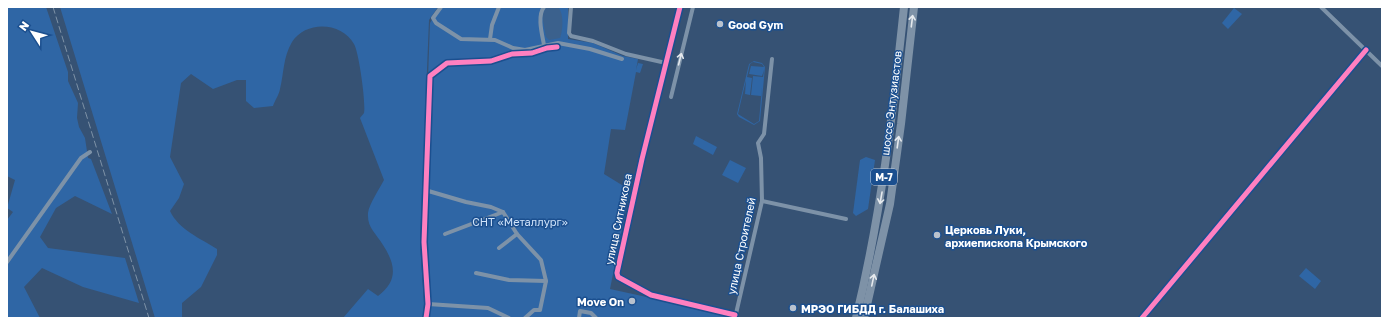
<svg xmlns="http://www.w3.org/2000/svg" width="1389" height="325" font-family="'Golos Text',sans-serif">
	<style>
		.green { fill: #2f66a5; fill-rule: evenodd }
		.water { fill: #3b618d }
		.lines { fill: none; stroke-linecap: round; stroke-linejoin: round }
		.street { stroke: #7d92a8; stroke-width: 4 }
		.highway { stroke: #7e92a7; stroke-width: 8 }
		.rail { stroke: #7e92a7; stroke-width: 1; stroke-dasharray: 7 3; stroke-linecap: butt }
		.cycleway-casing { stroke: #1b4f8f; stroke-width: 8 }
		.cycleway { stroke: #ff80c0; stroke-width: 5 }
		.oneway { stroke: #e5e9ed }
		.oneway2 { stroke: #e5e9ee }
		.poi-dot { fill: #b9c2ce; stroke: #1b4f8f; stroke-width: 1.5 }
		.labels { text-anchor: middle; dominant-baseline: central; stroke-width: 3; stroke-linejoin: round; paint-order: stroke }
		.shield { fill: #1b4f8f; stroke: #bbcadd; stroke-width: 1 }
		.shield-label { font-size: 10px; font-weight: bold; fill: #fff }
		.poi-label { font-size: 11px; font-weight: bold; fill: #fff; stroke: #1b4f8f; text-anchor: start }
		.street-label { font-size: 11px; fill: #fff; stroke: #1b4f8f }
		.park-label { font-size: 11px; fill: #cfe3fa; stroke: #1b4f8f }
	</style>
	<rect width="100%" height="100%" fill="#365274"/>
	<g class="green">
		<polygon points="7,7 46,7 68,72 68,81 78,103 77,118 79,127 85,138 88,158 91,159 112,214 75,196 56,208 40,237 48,248 125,258 139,303 83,287 42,268 24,287 40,318 7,318 7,220 13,212 7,208 15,180 7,176"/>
		<path d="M60,7H438L429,20L420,243L424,303L423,318H343L368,289L378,296C398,281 396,265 383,245C376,233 367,228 368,213C369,204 380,188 384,180L360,118C361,116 363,115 364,113C366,104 359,52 354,44C342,22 306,20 292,42C283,57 284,73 280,89C279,95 275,100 273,106L254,108L246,101V80H237L213,89L191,74L181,83L170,157L184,184L179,198L170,211C179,230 200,238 217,249V255L201,287L182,303V318H155Z"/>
		<polygon points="439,7 568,7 568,39 593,43 623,56 638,59 636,70 638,63 643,64 640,73 636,72 625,130 611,129 604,174 630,190 610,289 733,316 732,318 424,318 425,289 422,245 430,23"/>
		<polygon points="1234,8 1242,14 1228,29 1222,23"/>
		<path d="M754,61L762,63L765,67L760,121L754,125L739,117L737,114L749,64ZM753,62L762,64L764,67L751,66L749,74L762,76L764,70L763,77L753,76L751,95L761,96L762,87L759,121L754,124L738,114L746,80L745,94L750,95L752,78L747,77L750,64Z"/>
		<polygon points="696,136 717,147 713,155 693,144"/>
		<polygon points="866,157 875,160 868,209 856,216 853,213 860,160"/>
		<polygon points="730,160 746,168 738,183 722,175"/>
		<polygon points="1306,268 1321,281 1315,289 1299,276"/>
	</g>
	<path class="water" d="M546,7H558C564,13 563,30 560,38L549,40L546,37L542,15Z"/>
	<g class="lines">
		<g class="street">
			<polyline points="441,7 433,18 436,23 461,39 495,40 513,48 525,50 558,43 590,49 622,59"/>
			<polyline points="571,7 569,33 571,36 593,41 626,54 666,63"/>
			<polyline points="680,7 642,159 617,273 618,277 651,295 735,315"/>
			<polyline points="1321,7 1382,66"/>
			<polyline points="490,39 492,25 499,7"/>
			<path d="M544,45C542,34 537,16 544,7"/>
			<polyline points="671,97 693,7"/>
			<polyline points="425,190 466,202 491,207 503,212 517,234 541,260 546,281 540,310 534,310 525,318"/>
			<polyline points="762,201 846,219"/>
			<polyline points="445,234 503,212"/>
			<polyline points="499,248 517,234"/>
			<polyline points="7,262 81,158 90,152"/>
			<polyline points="476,273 509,280 546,281"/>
			<polyline points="428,304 488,308 509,318"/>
			<polyline points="426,318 428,304 424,242 430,76 447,63 491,61 512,54 532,53 547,48 557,47"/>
			<polyline points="579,318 580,311 591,313 596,318"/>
			<polyline points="735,318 762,201 761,158 758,143 764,134 772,59"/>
			<polyline points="1142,318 1366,50"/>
		</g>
		<g class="highway">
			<path d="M856,318C881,215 893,112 904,7"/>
			<polyline points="864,318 890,204 901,124 914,7"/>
		</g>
		<polyline class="rail" points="53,7 149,318"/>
		<defs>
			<g id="cycleway">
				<polyline points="680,7 642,159 617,273 618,277 651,295 735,315"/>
				<polyline points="426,318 428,304 424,242 430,76 447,63 491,61 512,54 532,53 547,48 557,47"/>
				<polyline points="1142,318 1366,50"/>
			</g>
		</defs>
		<use href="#cycleway" class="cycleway-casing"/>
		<use href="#cycleway" class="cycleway"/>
	</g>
	<defs><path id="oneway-shaft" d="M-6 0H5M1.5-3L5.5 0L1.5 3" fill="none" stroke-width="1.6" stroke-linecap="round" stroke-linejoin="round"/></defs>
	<g class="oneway">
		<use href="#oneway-shaft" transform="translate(912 21) rotate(-83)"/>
		<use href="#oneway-shaft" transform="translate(898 142) rotate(-82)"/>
		<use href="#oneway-shaft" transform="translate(881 198) rotate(100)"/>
		<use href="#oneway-shaft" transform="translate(873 280) rotate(-78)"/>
	</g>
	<use class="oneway2" href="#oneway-shaft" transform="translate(680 59) rotate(-76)"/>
	<g class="poi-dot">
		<circle cx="720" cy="24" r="4"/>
		<circle cx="937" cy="235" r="4"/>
		<circle cx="632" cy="301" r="4"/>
		<circle cx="793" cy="308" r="4"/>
	</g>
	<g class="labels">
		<rect class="shield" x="871" y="169" width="26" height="16" rx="3"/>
		<g class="shield-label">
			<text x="884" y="177">М-7</text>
		</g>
		<g class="poi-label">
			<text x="728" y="24">Good Gym</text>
			<text x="945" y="229">Церковь Луки,<tspan x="945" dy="13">архиепископа Крымского</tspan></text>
			<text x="624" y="301" text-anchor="end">Move On</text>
			<text x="801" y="308">МРЭО ГИБДД г. Балашиха</text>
		</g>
		<g class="street-label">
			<text transform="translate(891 103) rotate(-83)">шоссе Энтузиастов</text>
			<text transform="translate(618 219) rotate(-78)">улица Ситникова</text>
			<text transform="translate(741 246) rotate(-78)">улица Строителей</text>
		</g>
		<g class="park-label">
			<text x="520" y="221">СНТ «Металлург»</text>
		</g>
	</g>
	<rect width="1389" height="325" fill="none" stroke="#ffffff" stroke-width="16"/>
	<g transform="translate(32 32) rotate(306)" stroke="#1b4f8f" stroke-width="3" paint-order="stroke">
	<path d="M0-3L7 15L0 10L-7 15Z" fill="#ffffff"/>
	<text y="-6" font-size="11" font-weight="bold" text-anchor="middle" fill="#ffffff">N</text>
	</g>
</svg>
